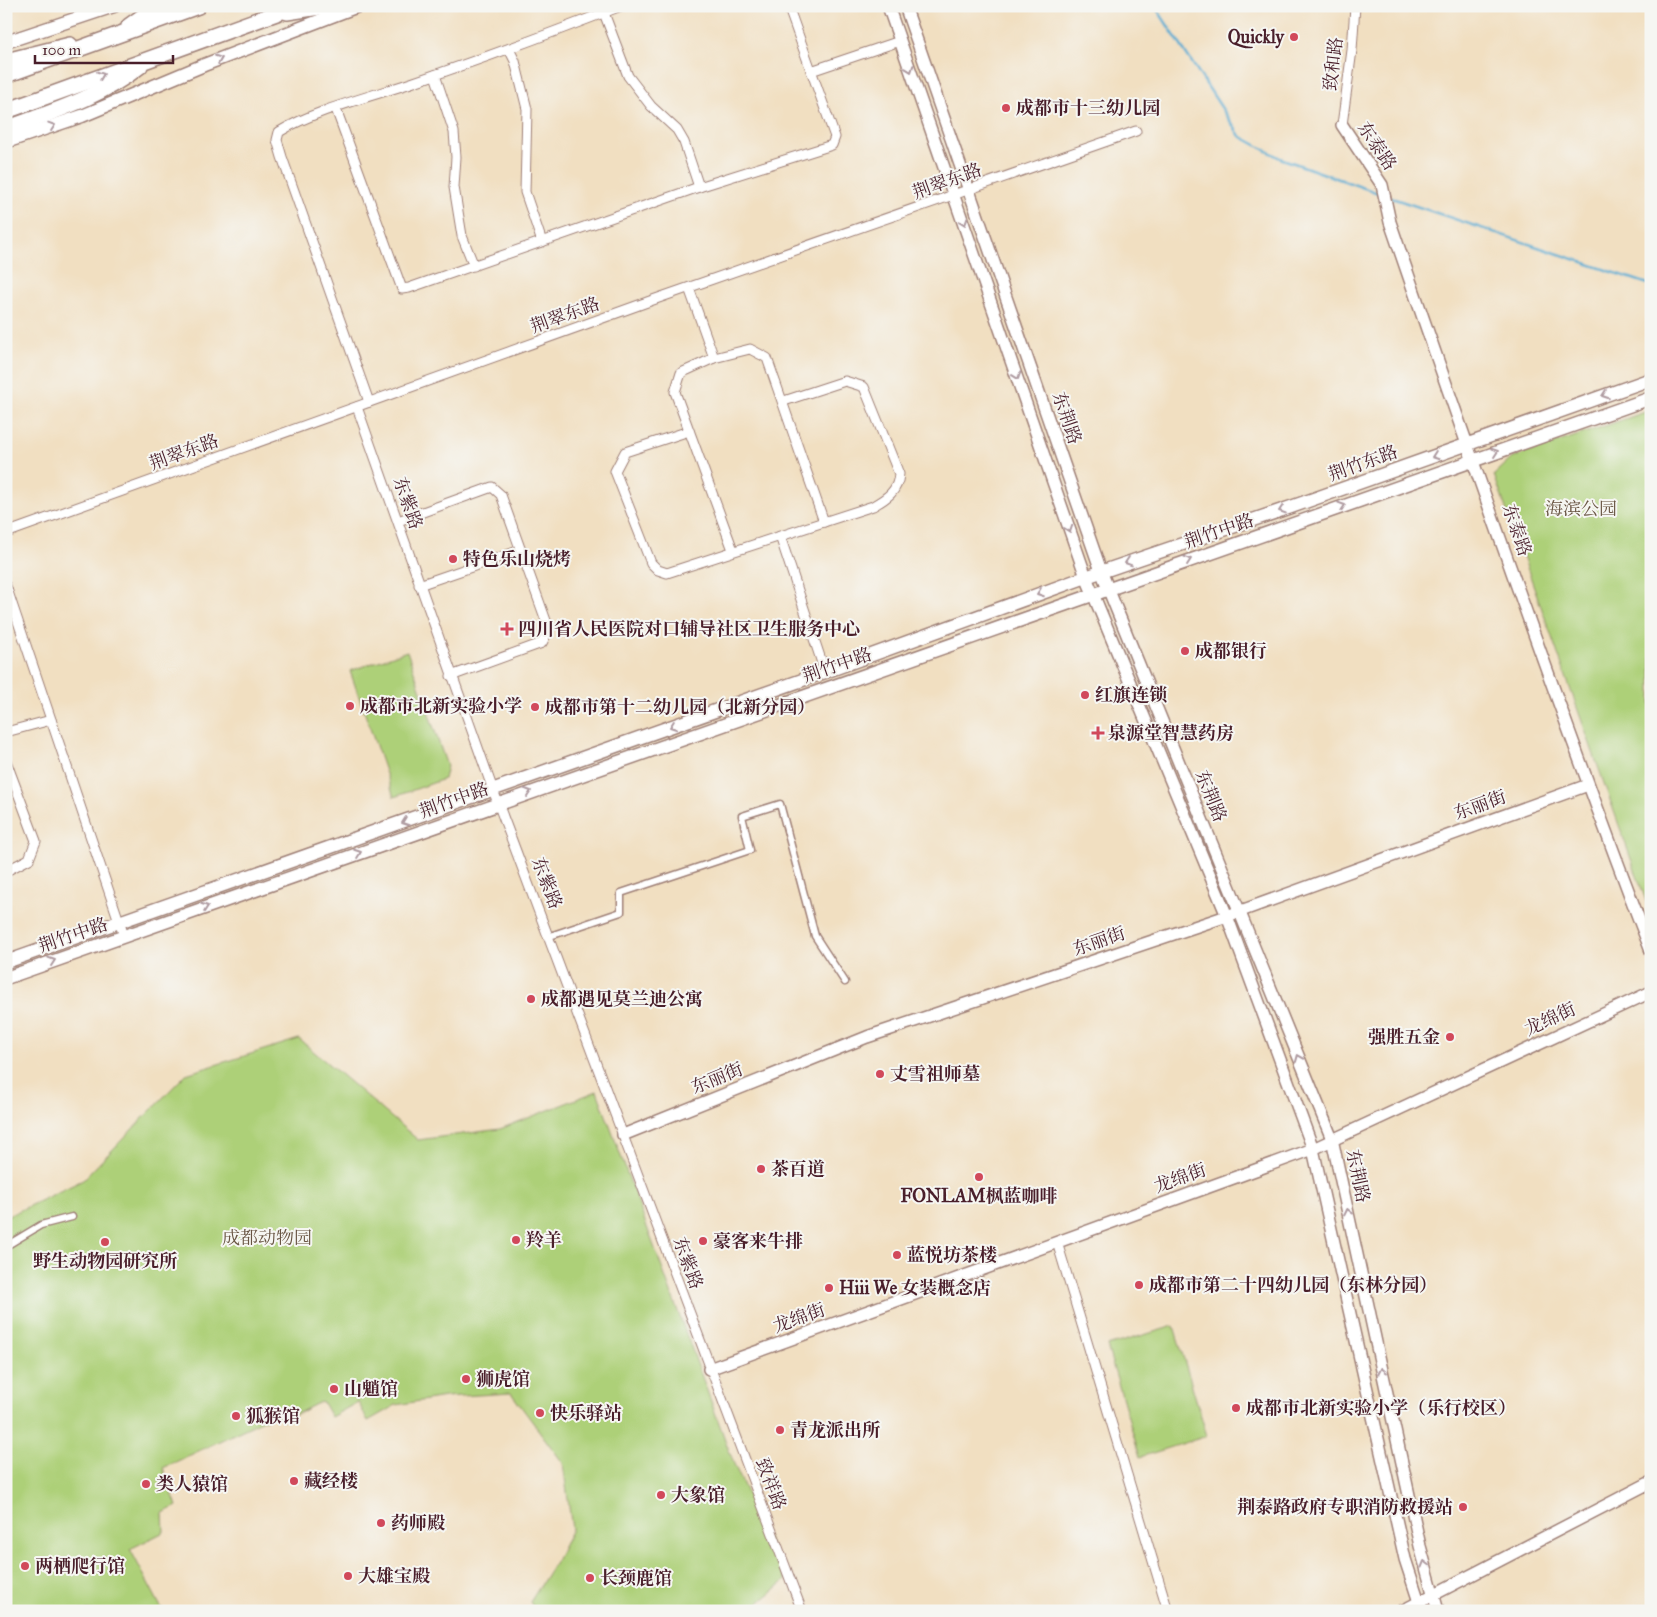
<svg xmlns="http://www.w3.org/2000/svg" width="1657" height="1617" font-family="'IM FELL Great Primer','Noto Serif SC',serif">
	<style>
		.green { fill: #add078; stroke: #7c7852 }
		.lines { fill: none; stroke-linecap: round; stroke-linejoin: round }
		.stream { stroke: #55aad1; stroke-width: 2.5 }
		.pedestrian-casing { stroke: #9e7f76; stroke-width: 9 }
		.minor-casing { stroke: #9e7f76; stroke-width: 11 }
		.tertiary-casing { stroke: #9e7f76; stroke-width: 14 }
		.secondary-casing { stroke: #9e7f76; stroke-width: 15 }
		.trunk-casing { stroke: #9e7f76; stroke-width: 18 }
		.pedestrian { stroke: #fff; stroke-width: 6 }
		.minor { stroke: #fff; stroke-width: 9 }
		.tertiary { stroke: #fff; stroke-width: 11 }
		.secondary { stroke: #fff; stroke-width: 12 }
		.trunk { stroke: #fff; stroke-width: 15 }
		.oneway { stroke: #ae9aa0 }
		.poi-dot { fill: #d1495b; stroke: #f6f6f2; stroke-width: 2 }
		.labels { text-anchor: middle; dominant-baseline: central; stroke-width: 4; stroke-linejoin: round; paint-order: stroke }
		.poi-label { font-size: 18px; font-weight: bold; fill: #4a1f2b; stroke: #f6f6f2; text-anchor: start }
		.street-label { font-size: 18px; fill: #4a1f2b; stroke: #f6f6f2 }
		.park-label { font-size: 18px; fill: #685442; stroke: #f6f6f2 }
	</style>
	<rect width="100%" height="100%" fill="#f6f6f2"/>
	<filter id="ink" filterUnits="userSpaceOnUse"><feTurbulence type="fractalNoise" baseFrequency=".02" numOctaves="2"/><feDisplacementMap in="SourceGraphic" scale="10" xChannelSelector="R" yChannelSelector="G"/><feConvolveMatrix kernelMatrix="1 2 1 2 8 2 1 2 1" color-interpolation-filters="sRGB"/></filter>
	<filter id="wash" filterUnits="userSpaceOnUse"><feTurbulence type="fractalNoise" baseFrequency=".0096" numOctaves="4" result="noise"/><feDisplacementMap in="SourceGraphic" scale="20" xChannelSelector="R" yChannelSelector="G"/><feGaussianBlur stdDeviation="1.12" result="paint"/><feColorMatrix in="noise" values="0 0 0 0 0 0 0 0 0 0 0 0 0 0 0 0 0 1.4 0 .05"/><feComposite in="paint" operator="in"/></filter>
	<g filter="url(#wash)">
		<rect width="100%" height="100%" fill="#f1dfc1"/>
		<g class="green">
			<polygon points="1651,410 1651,915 1494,475 1512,458"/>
			<polygon points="407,651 447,766 444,779 394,797 350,671"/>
			<polygon points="299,1039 418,1140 500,1129 597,1091 734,1464 786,1580 749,1611 536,1611 530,1602 556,1561 572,1529 563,1463 511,1393 445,1397 396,1405 368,1421 358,1402 331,1417 322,1401 283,1421 276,1414 163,1468 177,1506 163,1513 164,1532 130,1549 163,1611 6,1611 6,1217 83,1180 186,1074"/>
			<polygon points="1174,1326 1207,1436 1140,1457 1107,1346"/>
		</g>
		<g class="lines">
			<g class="stream">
				<polyline points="1155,6 1240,136 1280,158 1381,194"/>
				<polyline points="1389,197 1651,285"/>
			</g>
		</g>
	</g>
	<g filter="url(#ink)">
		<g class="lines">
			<defs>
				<g id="pedestrian">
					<polyline points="550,936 621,912 621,893 750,850 742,816 780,804 815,936 845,982"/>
					<polyline points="6,1246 41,1225 72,1217"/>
				</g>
				<g id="minor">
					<polyline points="604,13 628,76 651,106 677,130 684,142 699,187"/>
					<polyline points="509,49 515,61 527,109 525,192 542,242"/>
					<polyline points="811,71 900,41"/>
					<polyline points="435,75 454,132 456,157 454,187 462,236 474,266"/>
					<polyline points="336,109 402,289 409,288 699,187 832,145 835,137 788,6"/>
					<polyline points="1342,125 1352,50 1355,6"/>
					<polyline points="689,288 714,358"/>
					<path d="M369,402L282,157L277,140L279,132C312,111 372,96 411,83C482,59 552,33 621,6"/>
					<polyline points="357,407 493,790 802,1611"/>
					<path d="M689,431L625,452L615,471L651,563L658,570L667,573L873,506C887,498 898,491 899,474L864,387L845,381L784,401"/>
					<polyline points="398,521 492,487 501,495 549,629 542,643 451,676"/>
					<polyline points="6,533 650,301 1136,131"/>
					<polyline points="780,536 825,672"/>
					<polyline points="733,550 675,392 681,373 714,358 750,349 767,358 824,522"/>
					<polyline points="419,585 521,550"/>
					<polyline points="6,586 124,936"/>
					<polyline points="6,732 51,720"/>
					<polyline points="6,761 36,841 29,859 6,871"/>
					<polyline points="1057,1242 1168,1611"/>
				</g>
				<g id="tertiary">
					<polyline points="888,6 1086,577 1227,916 1313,1149 1405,1559 1422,1611"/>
					<polyline points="905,6 1101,571 1332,1139 1420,1546 1438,1611"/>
					<path d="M1342,125L1382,185L1390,222C1474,466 1559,710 1651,951"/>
					<polyline points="623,1135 867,1037 1227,916 1588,785"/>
					<polyline points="709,1369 1313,1149 1651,992"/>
					<polyline points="1402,1611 1651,1482"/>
				</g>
				<g id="secondary">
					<polyline points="6,42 114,6"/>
					<polyline points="6,142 82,116 204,65 358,6"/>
					<polyline points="6,962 825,672 1086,577 1291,507 1651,379"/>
					<polyline points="6,978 1651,398"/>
				</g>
				<g id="trunk">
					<polyline points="287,12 326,6"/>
					<polyline points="129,26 157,6"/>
					<polyline points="6,61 70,45"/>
					<polyline points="6,75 198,6"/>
					<polyline points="6,111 296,6"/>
					<path d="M6,129C52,112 101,97 140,66"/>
				</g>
			</defs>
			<use href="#pedestrian" class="pedestrian-casing"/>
			<use href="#minor" class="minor-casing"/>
			<use href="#tertiary" class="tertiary-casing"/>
			<use href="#secondary" class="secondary-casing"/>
			<use href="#trunk" class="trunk-casing"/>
			<use href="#pedestrian" class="pedestrian"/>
			<use href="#minor" class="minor"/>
			<use href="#tertiary" class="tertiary"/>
			<use href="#secondary" class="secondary"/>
			<use href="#trunk" class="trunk"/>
		</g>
		<defs><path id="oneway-chevron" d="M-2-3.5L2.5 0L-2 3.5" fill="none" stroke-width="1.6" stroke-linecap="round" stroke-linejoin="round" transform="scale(1.25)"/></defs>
		<g class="oneway">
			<use href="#oneway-chevron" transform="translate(219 59) rotate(-21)"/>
			<use href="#oneway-chevron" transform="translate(910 69) rotate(70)"/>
			<use href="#oneway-chevron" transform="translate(101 75) rotate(-21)"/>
			<use href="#oneway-chevron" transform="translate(52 126) rotate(-19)"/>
			<use href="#oneway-chevron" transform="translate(964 222) rotate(71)"/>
			<use href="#oneway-chevron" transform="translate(1017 376) rotate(71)"/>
			<use href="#oneway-chevron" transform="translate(1605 395) rotate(160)"/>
			<use href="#oneway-chevron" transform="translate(1495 452) rotate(-19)"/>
			<use href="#oneway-chevron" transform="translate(1435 456) rotate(160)"/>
			<use href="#oneway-chevron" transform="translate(1342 506) rotate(-19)"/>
			<use href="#oneway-chevron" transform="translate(1282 510) rotate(161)"/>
			<use href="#oneway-chevron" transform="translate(1069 529) rotate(71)"/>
			<use href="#oneway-chevron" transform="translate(1188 560) rotate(-19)"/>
			<use href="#oneway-chevron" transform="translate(1128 562) rotate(161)"/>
			<use href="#oneway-chevron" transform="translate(1040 593) rotate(160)"/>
			<use href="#oneway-chevron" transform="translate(673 726) rotate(160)"/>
			<use href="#oneway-chevron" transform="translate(528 792) rotate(-19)"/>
			<use href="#oneway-chevron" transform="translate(405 822) rotate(160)"/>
			<use href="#oneway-chevron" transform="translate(358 853) rotate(-20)"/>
			<use href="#oneway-chevron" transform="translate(205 907) rotate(-20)"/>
			<use href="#oneway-chevron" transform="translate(52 961) rotate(-19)"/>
			<use href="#oneway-chevron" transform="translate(1299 1058) rotate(-112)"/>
			<use href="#oneway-chevron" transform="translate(1348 1212) rotate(-102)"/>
			<use href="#oneway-chevron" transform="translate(1382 1371) rotate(-102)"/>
			<use href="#oneway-chevron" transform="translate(1425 1564) rotate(-105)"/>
		</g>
	</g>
	<g class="poi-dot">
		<circle cx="1294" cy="37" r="5"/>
		<circle cx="1006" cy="108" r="5"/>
		<circle cx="453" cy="559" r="5"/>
		<path d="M504.5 621.5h5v5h5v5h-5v5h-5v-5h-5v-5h5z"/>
		<circle cx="1185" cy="651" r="5"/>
		<circle cx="1085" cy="695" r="5"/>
		<circle cx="350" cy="706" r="5"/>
		<circle cx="535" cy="707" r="5"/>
		<path d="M1095.5 725.5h5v5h5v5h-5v5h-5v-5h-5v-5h5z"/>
		<circle cx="531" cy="999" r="5"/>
		<circle cx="1450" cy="1037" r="5"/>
		<circle cx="880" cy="1074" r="5"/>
		<circle cx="761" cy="1169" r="5"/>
		<circle cx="979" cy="1177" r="5"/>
		<circle cx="516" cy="1240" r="5"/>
		<circle cx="703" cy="1241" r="5"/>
		<circle cx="105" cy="1242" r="5"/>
		<circle cx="897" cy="1255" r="5"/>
		<circle cx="1139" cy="1285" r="5"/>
		<circle cx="829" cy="1288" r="5"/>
		<circle cx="466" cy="1379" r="5"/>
		<circle cx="334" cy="1389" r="5"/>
		<circle cx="1236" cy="1408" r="5"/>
		<circle cx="540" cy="1413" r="5"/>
		<circle cx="236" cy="1416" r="5"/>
		<circle cx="780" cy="1430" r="5"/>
		<circle cx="294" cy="1481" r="5"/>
		<circle cx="146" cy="1484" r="5"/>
		<circle cx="661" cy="1495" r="5"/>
		<circle cx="1463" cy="1507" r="5"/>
		<circle cx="381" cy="1523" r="5"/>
		<circle cx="25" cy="1566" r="5"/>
		<circle cx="348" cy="1576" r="5"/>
		<circle cx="590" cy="1578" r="5"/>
	</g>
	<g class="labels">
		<g class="poi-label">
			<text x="1284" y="37" text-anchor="end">Quickly</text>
			<text x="1016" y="108">成都市十三幼儿园</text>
			<text x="463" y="559">特色乐山烧烤</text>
			<text x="518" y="629">四川省人民医院对口辅导社区卫生服务中心</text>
			<text x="1195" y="651">成都银行</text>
			<text x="1095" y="695">红旗连锁</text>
			<text x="360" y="706">成都市北新实验小学</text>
			<text x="545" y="707">成都市第十二幼儿园（北新分园）</text>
			<text x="1108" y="733">泉源堂智慧药房</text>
			<text x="541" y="999">成都遇见莫兰迪公寓</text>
			<text x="1440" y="1037" text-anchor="end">强胜五金</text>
			<text x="890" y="1074">丈雪祖师墓</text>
			<text x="771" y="1169">茶百道</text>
			<text x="979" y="1196" text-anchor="middle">FONLAM枫蓝咖啡</text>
			<text x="526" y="1240">羚羊</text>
			<text x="713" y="1241">豪客来牛排</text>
			<text x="907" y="1255">蓝悦坊茶楼</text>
			<text x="105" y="1261" text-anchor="middle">野生动物园研究所</text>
			<text x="1149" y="1285">成都市第二十四幼儿园（东林分园）</text>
			<text x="839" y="1288">Hiii We 女装概念店</text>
			<text x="476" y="1379">狮虎馆</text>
			<text x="344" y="1389">山魈馆</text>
			<text x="1246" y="1408">成都市北新实验小学（乐行校区）</text>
			<text x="550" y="1413">快乐驿站</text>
			<text x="246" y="1416">狐猴馆</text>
			<text x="790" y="1430">青龙派出所</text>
			<text x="304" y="1481">藏经楼</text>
			<text x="156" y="1484">类人猿馆</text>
			<text x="671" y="1495">大象馆</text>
			<text x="1453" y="1507" text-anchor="end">荆泰路政府专职消防救援站</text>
			<text x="391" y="1523">药师殿</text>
			<text x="35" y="1566">两栖爬行馆</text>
			<text x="358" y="1576">大雄宝殿</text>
			<text x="600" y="1578">长颈鹿馆</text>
		</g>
		<g class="street-label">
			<text transform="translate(1333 64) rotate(-83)">致和路</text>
			<text transform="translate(1377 146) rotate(56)">东泰路</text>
			<text transform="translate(947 181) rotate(-20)">荆翠东路</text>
			<text transform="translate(565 315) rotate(-20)">荆翠东路</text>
			<text transform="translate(1067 418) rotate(71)">东荆路</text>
			<text transform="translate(184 452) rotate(-20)">荆翠东路</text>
			<text transform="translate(1363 463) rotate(-20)">荆竹东路</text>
			<text transform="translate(408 503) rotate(71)">东紫路</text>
			<text transform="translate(1517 530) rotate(71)">东泰路</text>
			<text transform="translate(1219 531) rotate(-19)">荆竹中路</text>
			<text transform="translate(837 665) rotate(-19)">荆竹中路</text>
			<text transform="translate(1211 796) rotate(68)">东荆路</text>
			<text transform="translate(454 800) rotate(-20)">荆竹中路</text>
			<text transform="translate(1480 805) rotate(-20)">东丽街</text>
			<text transform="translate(547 883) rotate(69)">东紫路</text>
			<text transform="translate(73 935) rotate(-19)">荆竹中路</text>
			<text transform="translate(1099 941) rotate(-19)">东丽街</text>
			<text transform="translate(1550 1019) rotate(-25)">龙绵街</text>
			<text transform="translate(717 1078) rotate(-22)">东丽街</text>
			<text transform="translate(1358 1176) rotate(78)">东荆路</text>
			<text transform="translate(1180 1178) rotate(-20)">龙绵街</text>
			<text transform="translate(688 1263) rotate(70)">东紫路</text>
			<text transform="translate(799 1318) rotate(-20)">龙绵街</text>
			<text transform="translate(771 1484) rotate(69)">致祥路</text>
		</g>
		<g class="park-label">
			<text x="1581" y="509">海滨公园</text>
			<text x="267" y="1238">成都动物园</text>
		</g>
	</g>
	<rect width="1657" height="1617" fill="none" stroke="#f6f6f2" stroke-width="25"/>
	<path d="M35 55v8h138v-8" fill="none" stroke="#4a1f2b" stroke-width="2.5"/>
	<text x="42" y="55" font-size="15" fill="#4a1f2b" stroke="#f6f6f2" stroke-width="4" paint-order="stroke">100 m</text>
</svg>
